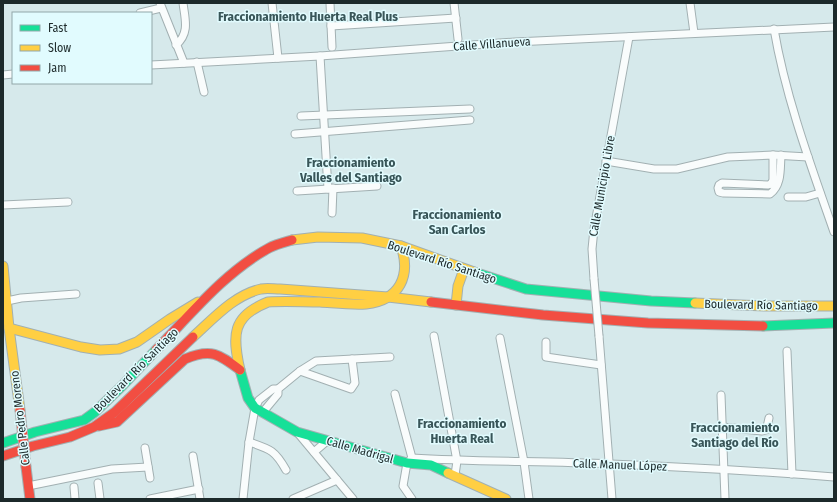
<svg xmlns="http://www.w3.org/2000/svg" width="837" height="502" font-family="'Fira Sans Condensed',sans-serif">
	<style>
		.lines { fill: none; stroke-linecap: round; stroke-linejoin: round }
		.street-casing { stroke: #a2b0b2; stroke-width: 9 }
		.fast-casing { stroke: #a2b0b2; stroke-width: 11 }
		.slow-casing { stroke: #a2b0b2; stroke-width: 11 }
		.jam-casing { stroke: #a2b0b2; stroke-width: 11 }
		.street { stroke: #f9fcfc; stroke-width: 7 }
		.fast { stroke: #16e098; stroke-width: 9 }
		.slow { stroke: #ffcf43; stroke-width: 9 }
		.jam { stroke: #f24e42; stroke-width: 9 }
		.street-bridge-casing { stroke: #a2b0b2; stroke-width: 9; stroke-linecap: butt }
		.jam-bridge-casing { stroke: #a2b0b2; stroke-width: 11; stroke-linecap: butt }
		.street-bridge { stroke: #f9fcfc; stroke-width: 7 }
		.jam-bridge { stroke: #f24e42; stroke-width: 9 }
		.labels { text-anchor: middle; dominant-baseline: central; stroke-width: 3; stroke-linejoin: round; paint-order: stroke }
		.street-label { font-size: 12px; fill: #1c292a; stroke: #e1fbfe }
		.neighbourhood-label { font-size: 13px; font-weight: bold; fill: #385558; stroke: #e1fbfe }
	</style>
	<rect width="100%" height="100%" fill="#d6e9eb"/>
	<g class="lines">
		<defs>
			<g id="street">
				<polyline points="160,3 184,63"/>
				<polyline points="272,3 278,58"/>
				<polyline points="330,3 332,47"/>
				<polyline points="454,3 458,39"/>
				<polyline points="690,3 694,33"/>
				<polyline points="140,13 161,8"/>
				<polyline points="331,26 456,18"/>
				<path d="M774,29C786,99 811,166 834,232"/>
				<path d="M176,45C190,33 185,19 183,3"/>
				<polyline points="320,56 328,189"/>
				<polyline points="197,62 204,92"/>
				<polyline points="151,65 320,56 515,42 834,27"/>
				<polyline points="3,75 13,74"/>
				<polyline points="301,116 470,109"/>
				<polyline points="295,134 470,120"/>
				<polyline points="606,161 654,169 677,169 728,157 773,155 808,157"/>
				<path d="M771,184L768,185L722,183L719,185L718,188L719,192L723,193L770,194C782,185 780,169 781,155"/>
				<polyline points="771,184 773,180 773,155"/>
				<polyline points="297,191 377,186"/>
				<polyline points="788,197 806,197 820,193"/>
				<polyline points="3,205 68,202"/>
				<polyline points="332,213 333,188"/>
				<polyline points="594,279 592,249 594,229 629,37"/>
				<polyline points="7,301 21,298 76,294"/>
				<polyline points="434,336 457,461 455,475"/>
				<polyline points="599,336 612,499"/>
				<polyline points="500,338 524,462 529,499"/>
				<polyline points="546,342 546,357 601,365"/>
				<polyline points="787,351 792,474"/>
				<polyline points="300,371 351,389 355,383 352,359"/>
				<polyline points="395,394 412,458"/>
				<polyline points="721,395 725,499"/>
				<polyline points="263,412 278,394 278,389 300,371 316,361 390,357"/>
				<polyline points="722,427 762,431 766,430 767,427 769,418"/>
				<polyline points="297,432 353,499"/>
				<path d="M249,442C270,449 275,450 286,470"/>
				<polyline points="145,448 150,478"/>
				<polyline points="314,452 327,441"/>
				<polyline points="193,456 200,499"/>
				<polyline points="98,483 100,499"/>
				<polyline points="28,486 112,469 148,467"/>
				<polyline points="74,487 75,499"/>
				<polyline points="150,499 199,489"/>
				<polyline points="243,499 249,442 255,408 259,400 273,389 278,389"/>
				<polyline points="293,499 337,480"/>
				<path d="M412,499L403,486L407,463L412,458C478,462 544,461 611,464C685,467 760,471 834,477"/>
			</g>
			<g id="fast">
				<polyline points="474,272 526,289 651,301 695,303"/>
				<polyline points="763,326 834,323"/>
				<polyline points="240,370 248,398 255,408 297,432 407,463 431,465 448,473"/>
				<polyline points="3,443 35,432 84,420 95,412 123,385 156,350"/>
			</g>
			<g id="slow">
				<polyline points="292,240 318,237 362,238 401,246 474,272"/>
				<polyline points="3,266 9,328 20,410"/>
				<polyline points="695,303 764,306 834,306"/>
				<polyline points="456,305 458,286 464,269"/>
				<polyline points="9,328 81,347 100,350 119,349 137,342 170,319 198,302"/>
				<path d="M193,337C213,319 234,295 261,289C267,288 274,289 280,289L388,297L431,302"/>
				<path d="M240,370C232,335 232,316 268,302C285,301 303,302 320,302C335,303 351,305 366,304C400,300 411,276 401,246"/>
				<polyline points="448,473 506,499"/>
			</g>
			<g id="jam">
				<polyline points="431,302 543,315 648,323 763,326"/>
				<path d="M156,350C191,314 225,272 269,248C276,244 285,242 292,240"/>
				<path d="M99,426L117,422L185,359C211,348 219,354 240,370"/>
				<polyline points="3,456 33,446 70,437 94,427 115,412 193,337"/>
				<polyline points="26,467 30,499"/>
			</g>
		</defs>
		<use href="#street" class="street-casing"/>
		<use href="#fast" class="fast-casing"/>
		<use href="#slow" class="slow-casing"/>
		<use href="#jam" class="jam-casing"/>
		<use href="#street" class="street"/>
		<use href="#fast" class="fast"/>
		<use href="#slow" class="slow"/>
		<use href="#jam" class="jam"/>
		<defs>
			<polyline id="street-bridge" points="594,279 599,336"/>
			<polyline id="jam-bridge" points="20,410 26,467"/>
		</defs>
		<use href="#street-bridge" class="street-bridge-casing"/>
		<use href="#jam-bridge" class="jam-bridge-casing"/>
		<use href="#street-bridge" class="street-bridge"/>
		<use href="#jam-bridge" class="jam-bridge"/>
	</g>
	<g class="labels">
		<g class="street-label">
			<text transform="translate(492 44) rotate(-4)">Calle Villanueva</text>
			<text transform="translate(602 186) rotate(-80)">Calle Municipio Libre</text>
			<text transform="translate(442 262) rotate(18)">Boulevard Río Santiago</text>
			<text transform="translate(761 305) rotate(1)">Boulevard Río Santiago</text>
			<text transform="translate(136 370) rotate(-45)">Boulevard Río Santiago</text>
			<text transform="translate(20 418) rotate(-97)">Calle Pedro Moreno</text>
			<text transform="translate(360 450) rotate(16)">Calle Madrigal</text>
			<text transform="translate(620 465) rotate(2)">Calle Manuel López</text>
		</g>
		<g class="neighbourhood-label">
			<text x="308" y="16">Fraccionamiento Huerta Real Plus</text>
			<text x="351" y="162">Fraccionamiento<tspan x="351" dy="15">Valles del Santiago</tspan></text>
			<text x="457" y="214">Fraccionamiento<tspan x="457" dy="15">San Carlos</tspan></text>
			<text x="462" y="423">Fraccionamiento<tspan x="462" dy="15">Huerta Real</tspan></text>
			<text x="735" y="427">Fraccionamiento<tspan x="735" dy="15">Santiago del Río</tspan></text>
		</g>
	</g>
	<rect width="837" height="502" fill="none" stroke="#1c292a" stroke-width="8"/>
	<rect x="12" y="12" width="140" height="72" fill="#e1fbfe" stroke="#92a7a9"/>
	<rect x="20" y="25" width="20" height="6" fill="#16e098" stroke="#92a7a9"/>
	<text x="48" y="32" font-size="12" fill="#1c292a">Fast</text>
	<rect x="20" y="45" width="20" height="6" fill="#ffcf43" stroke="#92a7a9"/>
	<text x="48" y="52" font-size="12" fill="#1c292a">Slow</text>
	<rect x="20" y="65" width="20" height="6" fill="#f24e42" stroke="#92a7a9"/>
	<text x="48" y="72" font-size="12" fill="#1c292a">Jam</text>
</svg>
